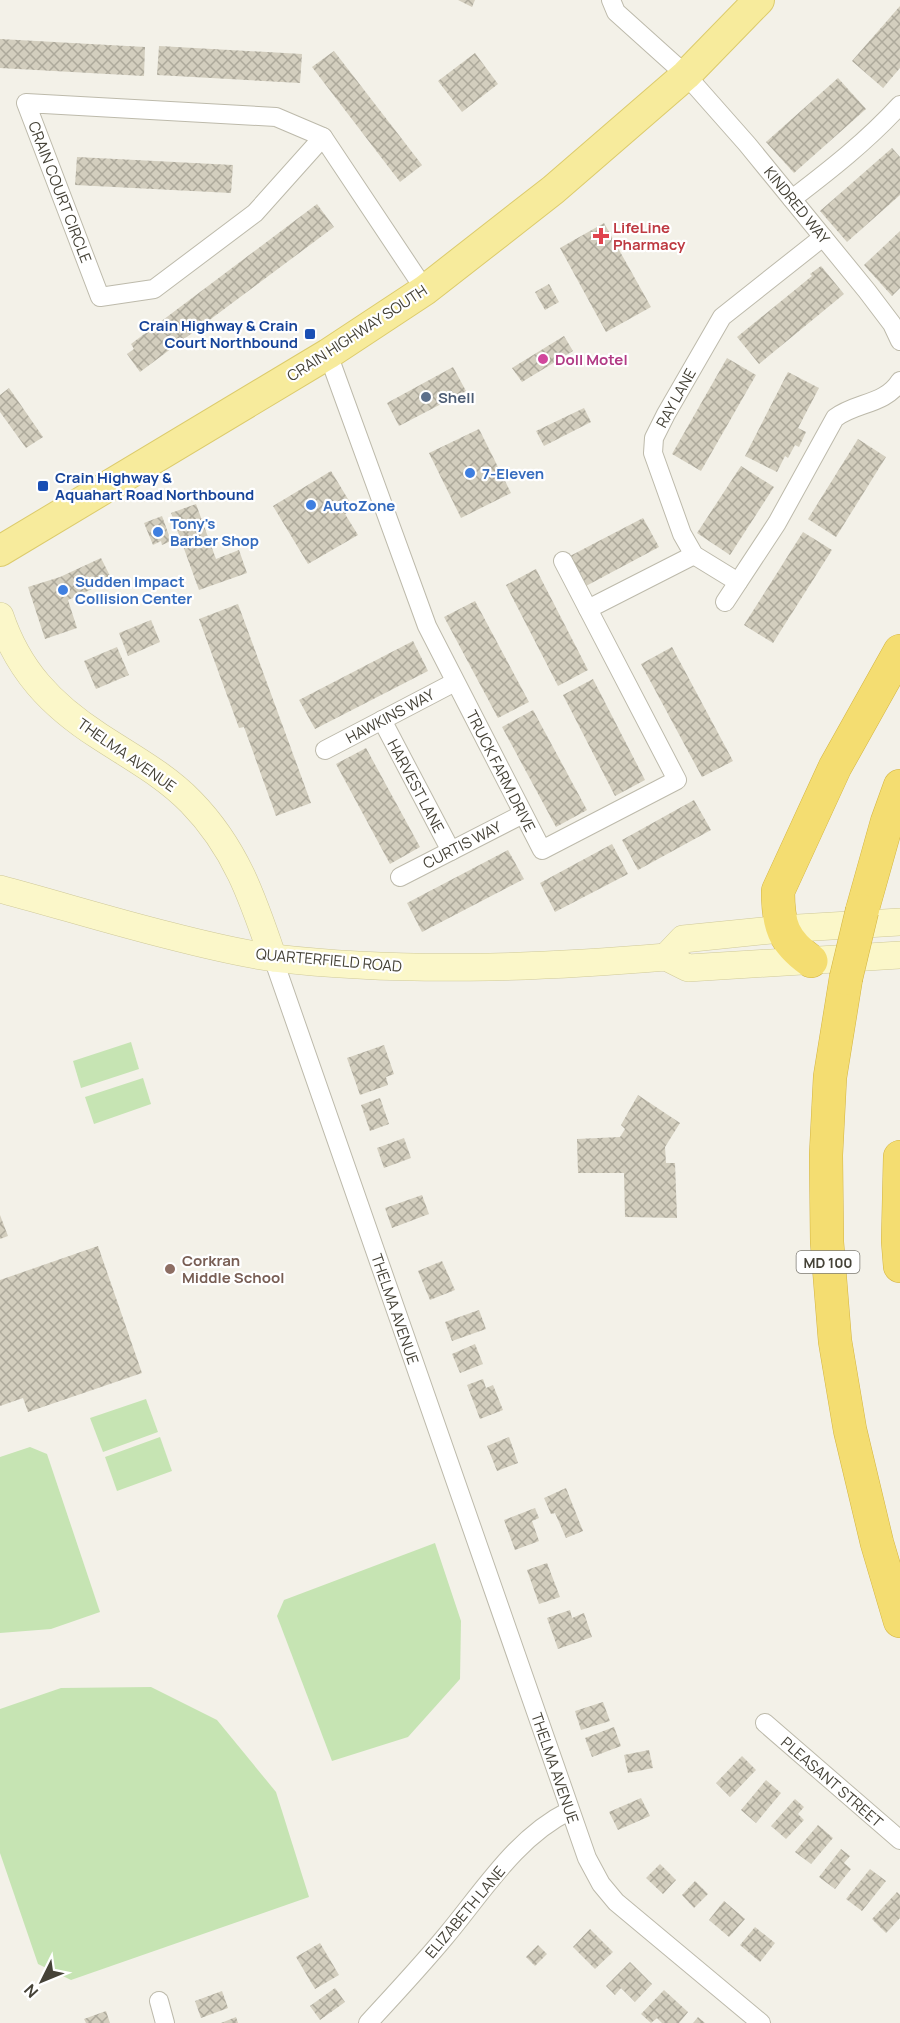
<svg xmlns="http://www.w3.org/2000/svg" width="900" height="2023" font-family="Manrope,sans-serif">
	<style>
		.green { fill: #c6e4b3 }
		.building { fill: url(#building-cross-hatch) }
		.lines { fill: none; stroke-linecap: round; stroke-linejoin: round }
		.street-casing { stroke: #bdbaab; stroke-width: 20 }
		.secondary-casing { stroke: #cfc99a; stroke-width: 28 }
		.primary-casing { stroke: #dccb6c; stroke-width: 32 }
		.highway-casing { stroke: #d3b441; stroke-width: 34 }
		.street { stroke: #fff; stroke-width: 18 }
		.secondary { stroke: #fbf7c9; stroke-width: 27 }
		.primary { stroke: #f7eb9c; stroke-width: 30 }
		.highway { stroke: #f4dd71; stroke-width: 33 }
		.highway-bridge-casing { stroke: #d3b441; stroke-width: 34; stroke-linecap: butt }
		.highway-bridge { stroke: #f4dd71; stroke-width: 33 }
		.health-dot { fill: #e0444e; stroke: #fff; stroke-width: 2 }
		.transit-dot { fill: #1a4fb4; stroke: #fff; stroke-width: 2 }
		.hotel-dot { fill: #d1479c; stroke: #fff; stroke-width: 2 }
		.service-dot { fill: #5c6f8a; stroke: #fff; stroke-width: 2 }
		.shop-dot { fill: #3f7fe0; stroke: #fff; stroke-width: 2 }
		.education-dot { fill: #8d6e63; stroke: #fff; stroke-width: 2 }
		.labels { text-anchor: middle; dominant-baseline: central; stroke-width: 4.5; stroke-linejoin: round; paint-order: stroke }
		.shield { fill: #fff; stroke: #7d7b73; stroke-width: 1.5 }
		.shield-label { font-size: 14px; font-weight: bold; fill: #454237 }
		.street-label { font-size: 15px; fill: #454237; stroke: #fff }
		.health-label { font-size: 15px; font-weight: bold; fill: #be3a42; stroke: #fff; text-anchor: start }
		.transit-label { font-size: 15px; font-weight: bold; fill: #164399; stroke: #fff; text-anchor: end }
		.hotel-label { font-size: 15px; font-weight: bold; fill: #b23c85; stroke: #fff; text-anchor: start }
		.service-label { font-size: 15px; font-weight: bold; fill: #4e5e75; stroke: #fff; text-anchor: start }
		.shop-label { font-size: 15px; font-weight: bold; fill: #366cbe; stroke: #fff; text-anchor: start }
		.education-label { font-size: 15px; font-weight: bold; fill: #785e54; stroke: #fff; text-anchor: start }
	</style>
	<defs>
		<pattern id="building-cross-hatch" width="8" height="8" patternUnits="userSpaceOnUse" patternTransform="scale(1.5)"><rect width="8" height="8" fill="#d3cebe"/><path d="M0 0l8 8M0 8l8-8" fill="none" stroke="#ada99b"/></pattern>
	</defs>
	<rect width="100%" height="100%" fill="#f3f1e8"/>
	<g class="green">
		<polygon points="131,1042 139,1069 81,1088 73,1061"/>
		<polygon points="143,1078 151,1104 94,1124 85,1097"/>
		<polygon points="146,1399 158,1432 103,1452 90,1418"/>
		<polygon points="160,1437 172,1471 117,1491 105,1457"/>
		<polygon points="30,1447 47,1454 100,1612 51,1629 0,1633 0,1457"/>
		<polygon points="435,1543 461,1621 460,1679 408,1737 332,1761 277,1616 284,1600"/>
		<polygon points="151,1687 217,1720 276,1792 309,1897 71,1980 38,1964 0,1853 0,1709 61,1688"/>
	</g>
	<g class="building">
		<polygon points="458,0 475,0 472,7"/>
		<polygon points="900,6 900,68 883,88 852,61"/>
		<polygon points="0,39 145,47 144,76 0,68"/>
		<polygon points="159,46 302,54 300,83 157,75"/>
		<polygon points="334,51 422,165 400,182 312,67"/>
		<polygon points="475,53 498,84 462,112 438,81"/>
		<polygon points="838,78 866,109 794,173 766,142"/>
		<polygon points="892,148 900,157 900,195 847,242 820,211"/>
		<polygon points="77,157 233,165 231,193 75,185"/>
		<polygon points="317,204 334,227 140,372 127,354 134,349 131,344"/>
		<polygon points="604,223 651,307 606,332 560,248"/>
		<polygon points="900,231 900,288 892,296 864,265"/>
		<polygon points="821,266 844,294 759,364 737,337 812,276 810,274"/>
		<polygon points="549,284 559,302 545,310 535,292"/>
		<polygon points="564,336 573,351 522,382 512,368"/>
		<polygon points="727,358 756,375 701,471 672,454"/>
		<polygon points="453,367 466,391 399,426 387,403"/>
		<polygon points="788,372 819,388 798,428 806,432 799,447 795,445 788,458 785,456 777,472 745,456"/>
		<polygon points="9,388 43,437 26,448 0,412 0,395"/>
		<polygon points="584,408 591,422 544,446 536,431"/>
		<polygon points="479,429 511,493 461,518 429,453"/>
		<polygon points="858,439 886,457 836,537 808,519"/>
		<polygon points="741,466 774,487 730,555 697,533"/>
		<polygon points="331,471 354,509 345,514 358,535 308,564 273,506"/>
		<polygon points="196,504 216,559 239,550 247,573 199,590 171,513"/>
		<polygon points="162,516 171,541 162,545 161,541 153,545 144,523"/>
		<polygon points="643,518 659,547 586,586 570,556"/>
		<polygon points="803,532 832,550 773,643 744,625"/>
		<polygon points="101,558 112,580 68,600 77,628 45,639 28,587 60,577"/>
		<polygon points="536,569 588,670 558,686 506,585"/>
		<polygon points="475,601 529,702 498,718 444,617"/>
		<polygon points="238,604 311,803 276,816 244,727 239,728 199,619"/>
		<polygon points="151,620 160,642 128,656 119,633"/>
		<polygon points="413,641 428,671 315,729 299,700"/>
		<polygon points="117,647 129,675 96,689 84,661"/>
		<polygon points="672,647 733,761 702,777 641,664"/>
		<polygon points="593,679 645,780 615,796 563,695"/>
		<polygon points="533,710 587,810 556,827 502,727"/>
		<polygon points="366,748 420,847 390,864 336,764"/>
		<polygon points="694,800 711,830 638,870 622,840"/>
		<polygon points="612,844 628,874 555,912 540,883"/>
		<polygon points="508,850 524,879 422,932 407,903"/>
		<polygon points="384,1045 394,1074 386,1077 388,1085 360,1095 347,1058"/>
		<polygon points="638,1095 680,1123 665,1147 666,1163 675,1163 677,1218 625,1217 624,1173 578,1173 577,1139 620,1137 625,1129 621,1125"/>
		<polygon points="380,1098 389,1124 370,1131 361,1105"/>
		<polygon points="404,1138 411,1158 384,1168 377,1148"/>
		<polygon points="422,1195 429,1214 392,1228 385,1208"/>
		<polygon points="0,1215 8,1236 0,1239"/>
		<polygon points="98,1246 142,1373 28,1412 23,1398 0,1406 0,1280"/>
		<polygon points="442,1261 455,1290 430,1300 418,1271"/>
		<polygon points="479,1310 486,1329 452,1341 445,1322"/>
		<polygon points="475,1344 483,1364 460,1373 452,1354"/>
		<polygon points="483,1379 486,1388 493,1385 503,1410 480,1419 467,1385"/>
		<polygon points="509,1437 518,1463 497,1471 487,1446"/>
		<polygon points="566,1488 583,1531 566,1538 555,1513 551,1514 544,1498"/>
		<polygon points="535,1508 539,1518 532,1521 539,1541 515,1550 504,1520"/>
		<polygon points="547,1563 560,1597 539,1604 527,1570"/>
		<polygon points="570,1610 572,1618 584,1613 592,1637 558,1649 547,1618"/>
		<polygon points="603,1702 610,1721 581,1730 575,1711"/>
		<polygon points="614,1727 621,1746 592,1757 585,1738"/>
		<polygon points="649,1750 653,1768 628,1773 624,1755"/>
		<polygon points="742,1756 756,1770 730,1797 716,1783"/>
		<polygon points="766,1780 781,1793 756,1823 741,1810"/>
		<polygon points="641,1798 650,1816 618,1830 609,1812"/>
		<polygon points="795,1799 804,1807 798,1814 804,1820 786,1839 771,1826"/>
		<polygon points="818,1825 833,1838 811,1864 795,1852"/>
		<polygon points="841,1849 850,1856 844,1863 851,1869 835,1889 819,1877"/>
		<polygon points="660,1864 676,1880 663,1894 646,1878"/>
		<polygon points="870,1869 886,1881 862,1911 846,1899"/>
		<polygon points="695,1881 708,1894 694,1908 682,1895"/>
		<polygon points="897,1892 900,1895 900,1918 886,1933 872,1919"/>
		<polygon points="724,1901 745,1919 729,1937 709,1920"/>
		<polygon points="755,1927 775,1943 760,1962 740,1945"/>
		<polygon points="590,1929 613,1952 595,1969 573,1947"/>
		<polygon points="320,1943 339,1975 315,1989 296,1957"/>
		<polygon points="538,1945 547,1954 535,1966 526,1957"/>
		<polygon points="630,1962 652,1984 635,2002 621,1988 615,1995 606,1986"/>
		<polygon points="335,1988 345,2002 320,2020 310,2006"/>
		<polygon points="664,1990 688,2012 679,2023 662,2023 657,2018 651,2023 641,2014"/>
		<polygon points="222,1991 228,2008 201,2018 195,2001"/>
		<polygon points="106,2011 110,2023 86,2023 84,2019"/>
		<polygon points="236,2017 238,2023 221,2023"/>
		<polygon points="698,2017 705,2023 693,2023"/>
	</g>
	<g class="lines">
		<defs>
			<g id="street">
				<polyline points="611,0 616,12 686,75 747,144 867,291 892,324 900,341"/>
				<polygon points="26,103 276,117 323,137 255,213 154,289 100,297"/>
				<polyline points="323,137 425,290"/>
				<path d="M792,199C830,170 867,141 900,105"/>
				<polyline points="328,354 427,626 542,850 677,780 563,561"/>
				<polyline points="738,582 694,555 682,534 653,453 654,438 666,414 722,317 823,237"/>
				<path d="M725,602L777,523L835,418C856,402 885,405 900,381"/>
				<polyline points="588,609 694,555"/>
				<polyline points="382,720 451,851"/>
				<polyline points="325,750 455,682"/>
				<polyline points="400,877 523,814"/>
				<polyline points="273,958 587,1858 601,1884 616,1902 761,2023"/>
				<polyline points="765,1723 900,1840"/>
				<polyline points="159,2001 165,2023"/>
				<path d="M368,2023C394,1995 420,1967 445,1937C482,1893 516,1837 569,1811"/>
			</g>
			<g id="secondary">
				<path d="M0,616C18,670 51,705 99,736C131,757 165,775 191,802C236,848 253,899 273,958"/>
				<path d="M0,889C56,904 111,921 167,935C202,944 238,953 274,958C404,973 536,968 666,957L688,968L900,955"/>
				<polyline points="666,957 683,939 781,929 900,922"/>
			</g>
			<polyline id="primary" points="0,551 328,354 425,290 553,190 686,75 759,0"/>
			<g id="highway">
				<polyline points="862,911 887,822 900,786"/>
				<path d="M811,961C783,941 778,925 778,891L835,767L900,651"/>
				<polyline points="846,978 830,1077 826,1155 827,1242 835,1341 850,1430 877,1543 900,1621"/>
				<polyline points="900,1157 898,1241 900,1266"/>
			</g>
		</defs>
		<use href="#street" class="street-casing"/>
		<use href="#secondary" class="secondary-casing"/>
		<use href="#primary" class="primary-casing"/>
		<use href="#highway" class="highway-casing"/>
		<use href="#street" class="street"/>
		<use href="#secondary" class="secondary"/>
		<use href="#primary" class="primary"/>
		<use href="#highway" class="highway"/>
		<defs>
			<polyline id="highway-bridge" points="846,978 862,911"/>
		</defs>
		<use href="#highway-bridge" class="highway-bridge-casing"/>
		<use href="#highway-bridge" class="highway-bridge"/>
	</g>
	<path class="health-dot" d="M598 227h6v6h6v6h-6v6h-6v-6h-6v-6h6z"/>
	<g class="transit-dot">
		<rect x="304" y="328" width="12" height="12" rx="3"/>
		<rect x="37" y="480" width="12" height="12" rx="3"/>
	</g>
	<circle class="hotel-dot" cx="543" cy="359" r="6"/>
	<circle class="service-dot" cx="426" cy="397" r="6"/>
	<g class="shop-dot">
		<circle cx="470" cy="473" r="6"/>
		<circle cx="311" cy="505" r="6"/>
		<circle cx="158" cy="532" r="6"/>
		<circle cx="63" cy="590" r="6"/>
	</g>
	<circle class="education-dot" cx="170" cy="1269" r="6"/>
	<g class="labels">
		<rect class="shield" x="796.5" y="1251" width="63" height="22" rx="4.5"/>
		<g class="shield-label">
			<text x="828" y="1262">MD 100</text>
		</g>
		<g class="street-label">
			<text transform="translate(60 192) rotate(69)">CRAIN COURT CIRCLE</text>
			<text transform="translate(797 205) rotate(51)">KINDRED WAY</text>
			<text transform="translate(357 333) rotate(-33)">CRAIN HIGHWAY SOUTH</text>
			<text transform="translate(676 398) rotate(-61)">RAY LANE</text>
			<text transform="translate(390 716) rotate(-28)">HAWKINS WAY</text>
			<text transform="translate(127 755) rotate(35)">THELMA AVENUE</text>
			<text transform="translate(501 771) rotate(63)">TRUCK FARM DRIVE</text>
			<text transform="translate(416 786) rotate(62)">HARVEST LANE</text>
			<text transform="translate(462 845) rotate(-27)">CURTIS WAY</text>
			<text transform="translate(329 960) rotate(5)">QUARTERFIELD ROAD</text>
			<text transform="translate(395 1309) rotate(71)">THELMA AVENUE</text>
			<text transform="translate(555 1768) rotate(71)">THELMA AVENUE</text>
			<text transform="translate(832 1782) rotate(41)">PLEASANT STREET</text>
			<text transform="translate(465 1912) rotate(-50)">ELIZABETH LANE</text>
		</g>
		<g class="health-label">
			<text x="613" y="227">LifeLine<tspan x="613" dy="17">Pharmacy</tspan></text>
		</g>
		<g class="transit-label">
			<text x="298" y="325">Crain Highway &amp; Crain<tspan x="298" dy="17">Court Northbound</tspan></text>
			<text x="55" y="477" text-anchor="start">Crain Highway &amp;<tspan x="55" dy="17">Aquahart Road Northbound</tspan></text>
		</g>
		<g class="hotel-label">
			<text x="555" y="359">Doll Motel</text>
		</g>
		<g class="service-label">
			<text x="438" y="397">Shell</text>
		</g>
		<g class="shop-label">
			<text x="482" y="473">7-Eleven</text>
			<text x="323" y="505">AutoZone</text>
			<text x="170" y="523">Tony's<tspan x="170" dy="17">Barber Shop</tspan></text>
			<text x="75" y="581">Sudden Impact<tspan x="75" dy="17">Collision Center</tspan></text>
		</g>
		<g class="education-label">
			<text x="182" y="1260">Corkran<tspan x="182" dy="17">Middle School</tspan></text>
		</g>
	</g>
	<g transform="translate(42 1981) rotate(227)" stroke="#ffffff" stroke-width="4.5" paint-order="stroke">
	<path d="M0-4.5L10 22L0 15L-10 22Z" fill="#454237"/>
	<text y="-9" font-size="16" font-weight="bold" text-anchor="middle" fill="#454237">N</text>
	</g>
</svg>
